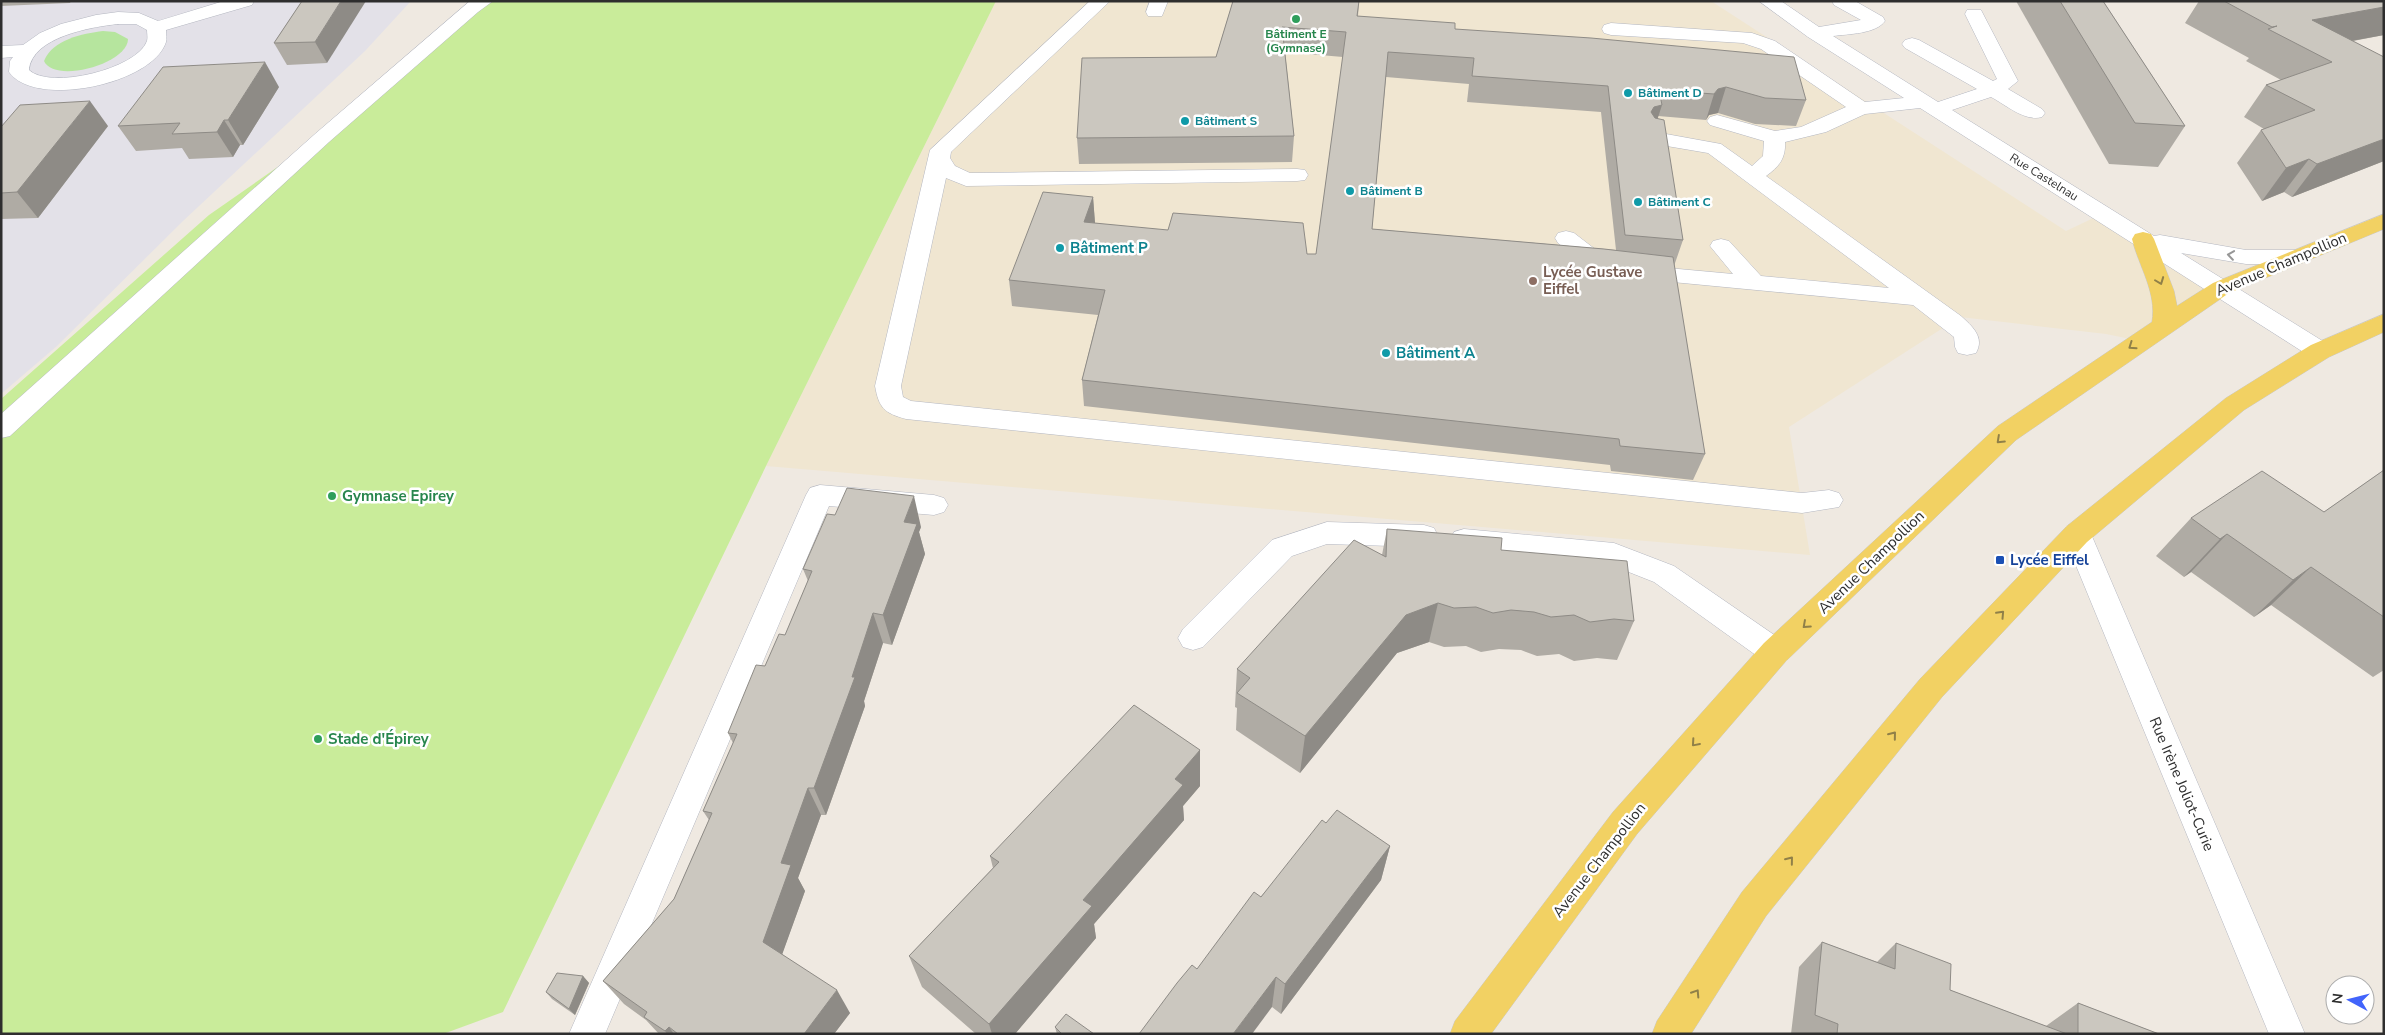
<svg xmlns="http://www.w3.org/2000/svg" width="2385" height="1035" font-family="'Nunito Sans',sans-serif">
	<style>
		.industrial { fill: #e3e1e8 }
		.education { fill: #f0e6d1 }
		.green { fill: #b6e59e }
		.pitch { fill: #c9ec9a }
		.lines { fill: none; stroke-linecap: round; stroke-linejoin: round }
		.minor-casing { stroke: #b4b7c1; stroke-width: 1 }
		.major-casing { stroke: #c9c9c9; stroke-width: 1 }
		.minor { fill: #fff; fill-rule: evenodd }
		.major { fill: #f2d163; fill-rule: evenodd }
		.wall { fill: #afaba4; fill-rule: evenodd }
		.shaded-wall { fill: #8e8b86 }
		.building { fill: #cbc7bf; stroke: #8e8b86 }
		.oneway { stroke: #969696 }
		.oneway2 { stroke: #908048 }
		.leisure-dot { fill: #2e9e5b; stroke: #fff; stroke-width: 2 }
		.culture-dot { fill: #0f9aa8; stroke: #fff; stroke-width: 2 }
		.education-dot { fill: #8d6e63; stroke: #fff; stroke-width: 2 }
		.transit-dot { fill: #1a4fb4; stroke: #fff; stroke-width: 2 }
		.labels { text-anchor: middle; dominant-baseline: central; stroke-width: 5; stroke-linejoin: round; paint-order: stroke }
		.far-leisure-label { font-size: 12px; font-weight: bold; fill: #27864d; stroke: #fff }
		.far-culture-label { font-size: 12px; font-weight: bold; fill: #0d838f; stroke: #fff; text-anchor: start }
		.far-street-label { font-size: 12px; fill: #2e2e2e; stroke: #fff }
		.culture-label { font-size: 15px; font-weight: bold; fill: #0d838f; stroke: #fff; text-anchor: start }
		.street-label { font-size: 15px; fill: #2e2e2e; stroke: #fff }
		.education-label { font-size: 15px; font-weight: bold; fill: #785e54; stroke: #fff; text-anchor: start }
		.leisure-label { font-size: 15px; font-weight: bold; fill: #27864d; stroke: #fff; text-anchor: start }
		.transit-label { font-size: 15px; font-weight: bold; fill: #164399; stroke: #fff; text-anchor: start }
	</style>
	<rect width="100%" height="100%" fill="#efe9e1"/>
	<polygon class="industrial" points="1,1 411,1 365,51 183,221 57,346 1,394"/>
	<polygon class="education" points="996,1 1711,1 2066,231 2102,214 2221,288 2140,341 2106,334 1960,317 1789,427 1810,555 766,466"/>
	<path class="green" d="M103,31L115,32L128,39C128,64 54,84 44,61C53,39 82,34 103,31Z"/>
	<polygon class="pitch" points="487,1 996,1 766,466 503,1012 443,1034 1,1034 1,399 209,215 392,87"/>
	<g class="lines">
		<defs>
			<g id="minor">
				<path d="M224,1H254L252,5L166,30C166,34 167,39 166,42C153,84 35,109 9,72L10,61L13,57L1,58V46L23,45L40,33L61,24L96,15L118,12L139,13L158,21ZM118,24H136L147,30C147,33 148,38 147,41C137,69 50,90 29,70C32,37 91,27 118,24Z"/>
				<polygon points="470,1 493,1 478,12 329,142 10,436 1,438 1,414 315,134"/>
				<path d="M1090,1H1110L951,152L950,158L955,166L970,173L1297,169L1305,170L1308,175L1305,180L1297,181L966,186L946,178L901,386L903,397L911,401L1802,493L1829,490L1839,493L1843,500L1839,507L1802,513L906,419C884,413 879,408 875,386L930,150Z"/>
				<polygon points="1150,1 1168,1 1162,16 1148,16 1146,12"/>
				<path d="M1759,1H1781L1819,27L1861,20L1834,5L1832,1H1855L1883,17L1885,21C1876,34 1848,34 1833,36L1938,102L1977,89L1905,48L1902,44L1905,40L1912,38L1919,40L1993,81L1997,79L1965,14L1967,10H1981L2018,81L2008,89L2042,109L2045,113L2042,117C2025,122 2006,105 1991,97L1952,110L2154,236L2160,235L2246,250H2297L2305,252L2308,257L2305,262L2297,264H2246L2181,253L2329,345L2332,351L2329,357L2320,359L2311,357L1920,108L1865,114L1826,132L1785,142C1786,158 1779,167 1766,176L1961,316C1972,326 1985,337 1976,353L1967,355L1958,353L1955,347L1954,337L1913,305L1599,275L1558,243L1555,238L1558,233L1566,231L1574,233L1613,263L1733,274L1710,246L1713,241L1721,239L1729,241L1761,276L1889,288L1708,153L1655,144L1648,142L1645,138L1648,134L1655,132L1721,144L1752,166L1763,156L1764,141L1710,125L1707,121L1710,117L1717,115L1775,131L1801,127L1846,107L1761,49L1743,43L1611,35L1604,33L1602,29L1604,25L1611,23L1752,33L1775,41L1865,102L1904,98L1808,37Z"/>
				<polygon points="820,485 934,495 944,498 948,505 944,512 934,515 829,506 605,1034 569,1034 806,495 810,488"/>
				<polygon points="1327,522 1424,525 1434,528 1438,536 1434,544 1424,547 1327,544 1292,556 1203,647 1193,650 1183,647 1178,638 1183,629 1272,540"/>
				<polygon points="2077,523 2087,526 2091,534 2305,1034 2269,1034 2063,534 2067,526"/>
				<polygon points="1464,529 1614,543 1674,566 1786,643 1790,652 1786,661 1775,664 1764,661 1654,582 1611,565 1464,551 1454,548 1450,540 1454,532"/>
			</g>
			<g id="major">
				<path d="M2384,214V229L2229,293L2016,440L1786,661L1637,834L1491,1034H1450L1455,1021L1613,812L1764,643L1998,426L2152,322C2157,292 2139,267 2132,239L2135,234L2143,232L2151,234L2154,239L2174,291L2177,306L2213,283Z"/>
				<polygon points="2384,314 2384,332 2329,357 2244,410 2087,542 1942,697 1766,916 1691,1034 1652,1034 1657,1021 1742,892 1920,679 2067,526 2226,398 2311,345"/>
			</g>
		</defs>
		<use href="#minor" class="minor-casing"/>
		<use href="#major" class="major-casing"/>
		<use href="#minor" class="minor"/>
		<use href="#major" class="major"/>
	</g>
	<g class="wall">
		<polygon points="1,1 71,1 70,3 1,6"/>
		<polygon points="302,1 327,63 287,65 274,43"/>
		<path d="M1233,1H1359L1358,16L1455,29L1806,100L1796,126L1755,124L1718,113L1709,115L1706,120L1658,116L1657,118L1683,240L1674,266L1705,454L1693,480L1611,471L1610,465L1084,406L1082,380L1098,315L1012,306L1009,280L1093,197L1095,223L1307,254H1316L1343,57L1285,52L1294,136L1292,162L1079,164L1077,138L1216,57ZM1386,77L1469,84L1467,102L1601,112L1616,250L1372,229Z"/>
		<polygon points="2016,1 2103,1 2185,126 2158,167 2109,164"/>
		<polygon points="2199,1 2384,1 2384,35 2353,41 2384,161 2292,197 2284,192 2262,201 2237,163 2261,130 2264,129 2244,117 2266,85 2281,80 2246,61 2249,58 2185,23"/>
		<polygon points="279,87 243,145 240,145 233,157 189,159 182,148 136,151 118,126"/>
		<polygon points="108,126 38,218 1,219 1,127"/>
		<polygon points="2384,470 2384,670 2373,677 2271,605 2254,617 2191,572 2184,577 2156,556 2191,518 2324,512"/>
		<polygon points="921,527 919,532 925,554 892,645 883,643 864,701 865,706 826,815 821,815 798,878 805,891 782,954 850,1013 834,1034 659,1034 646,1020 624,1004 603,981 674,899 709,820 703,811 733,743 728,733 765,666 785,635 808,581 803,569"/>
		<polygon points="1387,529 1501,550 1634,621 1617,660 1597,658 1574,661 1559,654 1537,656 1521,650 1499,649 1481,652 1466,646 1444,647 1429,642 1397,653 1300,773 1236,730 1237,708 1235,707 1237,669 1382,555"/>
		<polygon points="1200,750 1200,786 1183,806 1184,820 1094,924 1096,938 1015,1034 976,1034 922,987 909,956 993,868 990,856"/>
		<polygon points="1326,823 1390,846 1381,880 1281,1014 1272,1007 1197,969"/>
		<polygon points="1822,942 1877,962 1896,943 1950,990 2046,1026 2078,1003 2159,1034 1791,1034 1799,967"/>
		<polygon points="583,976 589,983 575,1015 552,999 546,992"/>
		<polygon points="1055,1027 1094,1034 1057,1034"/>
	</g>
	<g class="shaded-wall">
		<polygon points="341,1 366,1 327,63 315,42"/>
		<polygon points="2384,7 2384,35 2307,49 2312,20"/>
		<polygon points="265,62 279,87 243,145 228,120"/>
		<polygon points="1726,87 1718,113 1709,115 1706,120 1714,94 1718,89"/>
		<polygon points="90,101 108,126 38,218 17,192"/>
		<polygon points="1662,105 1654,130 1651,112 1654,107"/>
		<polygon points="224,120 240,145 233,157 217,132"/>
		<polygon points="2384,139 2384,161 2292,197 2317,164"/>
		<polygon points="2309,159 2284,192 2262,201 2286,168"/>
		<polygon points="1093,197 1095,223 1084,222"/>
		<polygon points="914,496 921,527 919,532 925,554 892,645 883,615 904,522"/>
		<polygon points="2227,534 2191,572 2184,577 2220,539"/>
		<polygon points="2311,567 2271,605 2254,617 2293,580"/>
		<polygon points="1438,603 1429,642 1397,653 1300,773 1305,736 1406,615"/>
		<polygon points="873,613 883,643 864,701 865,706 826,815 814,788"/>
		<polygon points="1200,750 1200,786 1183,806 1184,820 1094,924 1096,938 1015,1034 992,1034 989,1024 1175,779"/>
		<polygon points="808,788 821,815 798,878 805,891 778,966 763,942 781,863"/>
		<polygon points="1390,846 1381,880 1281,1014 1285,984"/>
		<polygon points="583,976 589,983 575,1015 569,1009"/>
		<polygon points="1276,977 1272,1007 1252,1034 1233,1034"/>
		<polygon points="837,990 850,1013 834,1034 804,1034"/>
		<polygon points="669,1027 674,1034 667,1034 665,1031"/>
	</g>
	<g class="building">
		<polygon points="302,1 341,1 315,42 274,43"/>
		<polygon points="1233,1 1359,1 1357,16 1455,23 1455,29 1591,38 1794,57 1806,100 1765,98 1726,87 1718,89 1714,94 1659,90 1662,105 1654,107 1651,112 1655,118 1664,120 1683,240 1625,235 1608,86 1472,76 1474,58 1388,52 1372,229 1604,249 1673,257 1705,454 1620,446 1619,439 1082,380 1105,290 1009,280 1043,192 1093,197 1084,222 1168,230 1173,213 1303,223 1307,254 1316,254 1346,32 1282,27 1294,136 1077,138 1082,58 1216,57"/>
		<polygon points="2060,1 2103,1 2185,126 2135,123"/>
		<polygon points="2224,1 2384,1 2384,7 2312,20 2384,57 2384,139 2317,164 2309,159 2286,168 2261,130 2315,110 2266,85 2332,62 2268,29 2277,26 2272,27"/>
		<polygon points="265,62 228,120 224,120 217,132 172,134 180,123 118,126 163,67"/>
		<polygon points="90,101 17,192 1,193 1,127 20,105"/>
		<polygon points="2384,470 2384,617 2311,567 2293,580 2227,534 2220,539 2191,518 2262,471 2324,512"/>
		<polygon points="847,488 914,496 904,522 917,524 883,615 873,613 852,677 855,677 814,788 808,788 781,863 791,865 763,942 837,990 804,1034 678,1034 669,1027 665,1031 644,1017 647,1012 603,981 674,899 712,813 703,811 737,734 728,733 756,665 765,666 779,634 785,635 812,571 803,569 827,514 835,515"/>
		<polygon points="1387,529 1502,538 1501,550 1627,561 1634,621 1614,619 1590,622 1574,615 1551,617 1534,612 1511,610 1493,613 1476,607 1454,608 1438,603 1406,615 1305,736 1237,693 1250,678 1237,669 1354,540 1386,557"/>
		<polygon points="1134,705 1200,750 1175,779 1183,785 1083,900 1092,906 989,1024 909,956 999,862 990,856"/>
		<polygon points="1337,810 1390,846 1285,984 1276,977 1233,1034 1139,1034 1177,983 1192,965 1197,969 1254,892 1261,897 1322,820 1326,823"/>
		<polygon points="1822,942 1895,969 1896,943 1951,964 1950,990 2067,1034 1837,1034 1838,1024 1815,1015"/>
		<polygon points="557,973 583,976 569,1009 546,992"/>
		<polygon points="2078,1003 2159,1034 2078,1034"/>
		<polygon points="1066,1014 1094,1034 1062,1034 1055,1027"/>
	</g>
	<defs><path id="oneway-chevron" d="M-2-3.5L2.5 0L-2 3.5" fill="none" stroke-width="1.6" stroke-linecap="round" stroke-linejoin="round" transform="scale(1.25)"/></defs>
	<use class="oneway" href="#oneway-chevron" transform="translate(2231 255) rotate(-172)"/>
	<g class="oneway2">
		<use href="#oneway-chevron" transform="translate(2160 281) rotate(69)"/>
		<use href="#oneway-chevron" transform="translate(2132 346) rotate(145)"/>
		<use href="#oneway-chevron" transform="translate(2000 440) rotate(137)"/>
		<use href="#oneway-chevron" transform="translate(2001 614) rotate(-47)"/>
		<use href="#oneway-chevron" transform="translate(1806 625) rotate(138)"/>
		<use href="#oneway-chevron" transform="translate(1893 735) rotate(-51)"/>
		<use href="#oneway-chevron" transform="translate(1695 743) rotate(131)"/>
		<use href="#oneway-chevron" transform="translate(1790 860) rotate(-51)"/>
		<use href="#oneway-chevron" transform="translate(1696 993) rotate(-57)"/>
	</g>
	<g class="leisure-dot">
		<circle cx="1296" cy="19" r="5"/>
		<circle cx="332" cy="496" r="5"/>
		<circle cx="318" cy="739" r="5"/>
	</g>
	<g class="culture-dot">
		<circle cx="1628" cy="93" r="5"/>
		<circle cx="1185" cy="121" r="5"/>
		<circle cx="1350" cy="191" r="5"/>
		<circle cx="1638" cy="202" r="5"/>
		<circle cx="1060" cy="248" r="5"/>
		<circle cx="1386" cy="353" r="5"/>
	</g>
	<circle class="education-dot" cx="1533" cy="281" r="5"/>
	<rect class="transit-dot" x="1995" y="555" width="10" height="10" rx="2.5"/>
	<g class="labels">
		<g class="far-leisure-label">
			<text x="1296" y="34">Bâtiment E<tspan x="1296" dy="14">(Gymnase)</tspan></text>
		</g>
		<g class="far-culture-label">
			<text x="1638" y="93">Bâtiment D</text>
			<text x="1195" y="121">Bâtiment S</text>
			<text x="1360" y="191">Bâtiment B</text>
			<text x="1648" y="202">Bâtiment C</text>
		</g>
		<g class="far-street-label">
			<text transform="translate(2044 177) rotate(32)">Rue Castelnau</text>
		</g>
		<g class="culture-label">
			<text x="1070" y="248">Bâtiment P</text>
			<text x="1396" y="353">Bâtiment A</text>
		</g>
		<g class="street-label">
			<text transform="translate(2281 264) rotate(-23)">Avenue Champollion</text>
			<text transform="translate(1871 562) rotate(-44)">Avenue Champollion</text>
			<text transform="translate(2182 784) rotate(67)">Rue Irène Joliot-Curie</text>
			<text transform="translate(1599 860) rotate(-52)">Avenue Champollion</text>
		</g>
		<g class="education-label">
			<text x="1543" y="272">Lycée Gustave<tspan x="1543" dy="17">Eiffel</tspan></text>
		</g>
		<g class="leisure-label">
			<text x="342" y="496">Gymnase Epirey</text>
			<text x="328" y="739">Stade d'Épirey</text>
		</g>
		<g class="transit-label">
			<text x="2010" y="560">Lycée Eiffel</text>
		</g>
	</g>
	<rect width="2385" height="1035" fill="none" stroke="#2e2e2e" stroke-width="5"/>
	<g transform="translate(2350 1000) rotate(277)"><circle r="24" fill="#ffffff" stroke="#ababab"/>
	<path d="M0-4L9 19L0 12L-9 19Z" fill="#4264fb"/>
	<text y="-8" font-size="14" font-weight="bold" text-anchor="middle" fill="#2e2e2e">N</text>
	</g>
</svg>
